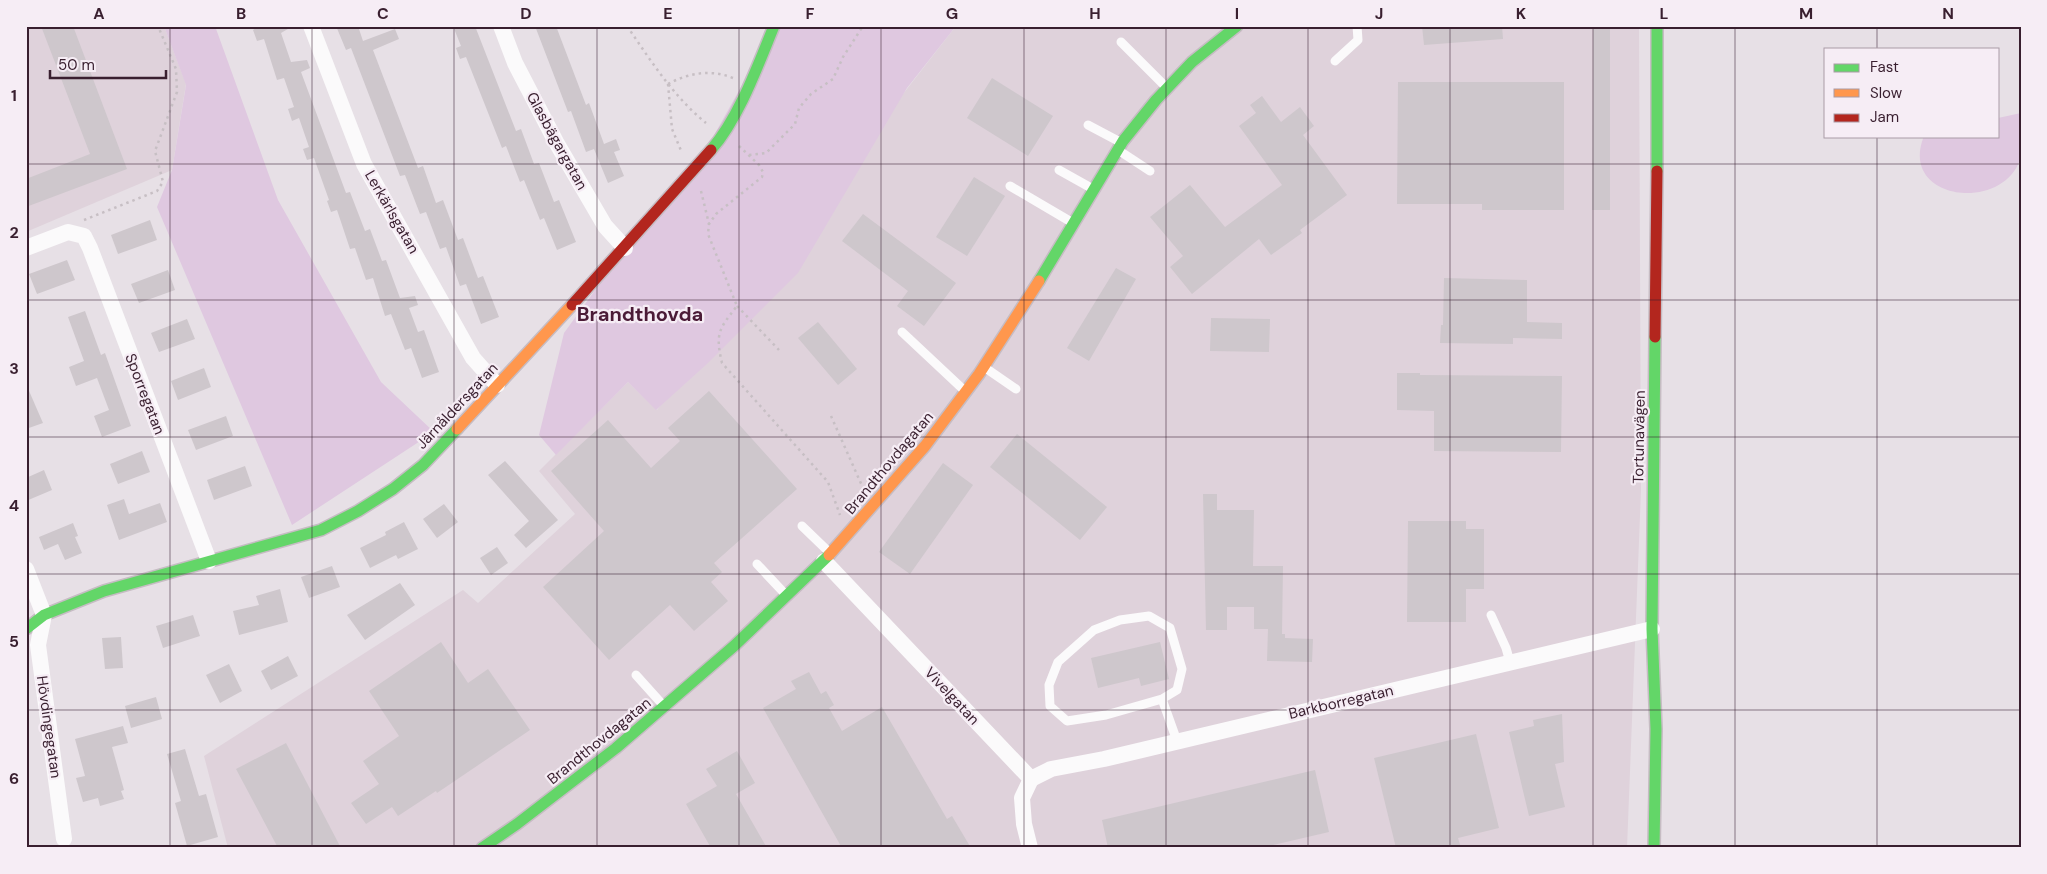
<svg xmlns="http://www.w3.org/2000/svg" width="2047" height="874" font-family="'DM Sans',sans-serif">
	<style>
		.built { fill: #dfd2db }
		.green { fill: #dfc8e0 }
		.building { fill: #cec7cc }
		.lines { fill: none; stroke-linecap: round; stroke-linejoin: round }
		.fast-casing { stroke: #c6bcc3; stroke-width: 14 }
		.slow-casing { stroke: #c6bcc3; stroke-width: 14 }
		.jam-casing { stroke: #c6bcc3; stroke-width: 14 }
		.path { stroke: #c7bfc4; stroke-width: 2.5; stroke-dasharray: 2.5 4; stroke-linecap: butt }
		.lane { stroke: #fbfafb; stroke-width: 9 }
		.street { stroke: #fbfafb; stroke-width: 16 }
		.fast { stroke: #63d668; stroke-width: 11 }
		.slow { stroke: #ff974d; stroke-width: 11 }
		.jam { stroke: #b3261e; stroke-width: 11 }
		.grid { fill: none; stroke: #391f2f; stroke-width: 1; stroke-opacity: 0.55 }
		.labels { text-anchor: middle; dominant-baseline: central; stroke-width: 4.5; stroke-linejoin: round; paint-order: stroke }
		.street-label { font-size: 15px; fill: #391f2f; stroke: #f6edf5 }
		.district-label { font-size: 20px; font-weight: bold; fill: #4b1b37; stroke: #f6edf5 }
		.neatline { fill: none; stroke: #391f2f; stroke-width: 2 }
		.grid-label { font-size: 16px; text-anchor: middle; font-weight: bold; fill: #391f2f }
	</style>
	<rect width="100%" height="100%" fill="#e7e0e6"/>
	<g class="built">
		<polygon points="26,26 164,26 186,84 172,170 26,232"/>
		<polygon points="956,26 1639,26 1641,490 1627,848 228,848 204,756 463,590 478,603 575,514 539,471 628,382 657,410"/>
	</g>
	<g class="green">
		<polygon points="164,26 215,26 278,200 381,382 434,432 292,525 157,207 172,170 186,85"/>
		<polygon points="775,26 956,26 907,88 798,273 708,363 656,410 628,382 556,455 539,435 564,333 622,253 694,171"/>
		<path d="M2021,113C2021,127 2024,147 2020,160C2000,214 1898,199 1924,136H1998V118Z"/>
	</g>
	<g class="building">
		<polygon points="41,26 73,26 127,169 26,207 26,179 90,154"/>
		<polygon points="259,26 293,26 281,33 291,62 307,60 310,68 301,72 346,193 350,192 365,231 370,229 382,261 386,260 400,298 415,296 418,305 409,308 418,332 424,330 439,372 422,378 411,348 405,350 391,314 385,316 373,278 366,280 355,248 350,249 337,210 331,212 327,201 329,200 314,158 307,160 303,149 309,147 299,118 292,121 288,109 294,107 284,78 277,80 264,39 257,41 253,30"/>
		<polygon points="336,26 358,26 363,41 395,29 399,39 373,50 418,168 423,166 436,203 443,200 458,240 463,238 478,278 483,276 499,317 481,324 466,284 460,286 446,247 440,249 426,212 420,214 405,175 400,176 351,48 346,50"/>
		<polygon points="453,26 475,26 516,131 521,129 534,164 539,163 554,202 559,200 576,242 557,250 544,218 540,220 524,180 520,182 506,146 502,148 466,57 460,59 456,48 461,46"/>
		<polygon points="535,26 556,26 586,105 589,103 604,144 616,139 620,150 614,152 624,176 608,183 594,149 586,152 571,111 568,112"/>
		<polygon points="1422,26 1502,26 1503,39 1424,45"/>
		<polygon points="1593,28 1610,28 1610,210 1592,210"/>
		<polygon points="992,78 1053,116 1028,156 967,118"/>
		<polygon points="1398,82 1564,82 1564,210 1482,210 1482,204 1397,204"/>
		<polygon points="1262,96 1281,122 1300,107 1314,126 1303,135 1347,195 1300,230 1302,233 1271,255 1259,239 1192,294 1170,267 1183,256 1150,217 1190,185 1225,227 1282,185 1239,126 1256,113 1250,105"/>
		<polygon points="974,177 1005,196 967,256 936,237"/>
		<polygon points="863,214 956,283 924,326 897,306 908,291 842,241"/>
		<polygon points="150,220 157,240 118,254 111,235"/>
		<polygon points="67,260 75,280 37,294 29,274"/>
		<polygon points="1116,268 1136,279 1089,361 1067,348"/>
		<polygon points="168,270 175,290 139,303 131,284"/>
		<polygon points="1444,278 1527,280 1527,322 1562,323 1562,339 1513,338 1513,344 1440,343 1441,325 1443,325"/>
		<polygon points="85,311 101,355 105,353 131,426 102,437 94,416 109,410 97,378 76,386 69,367 84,361 68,317"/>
		<polygon points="1211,318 1270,319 1269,352 1210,351"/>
		<polygon points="187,319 195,339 159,352 151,333"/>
		<polygon points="818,322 857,369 838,385 798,338"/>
		<polygon points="204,368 211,387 178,400 171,381"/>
		<polygon points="1397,373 1420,373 1420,375 1562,376 1561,452 1434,451 1434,411 1397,410"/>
		<polygon points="26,384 43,423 26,429"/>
		<polygon points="709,391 797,489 714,563 722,572 711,582 728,601 694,631 670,605 609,660 543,587 604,531 551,471 608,420 651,468 680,441 668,428"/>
		<polygon points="226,416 233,436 196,450 188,430"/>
		<polygon points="1017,434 1107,507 1080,540 990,467"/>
		<polygon points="142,451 150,472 118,484 110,464"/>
		<polygon points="505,461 558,520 526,548 514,535 529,521 488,475"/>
		<polygon points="943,463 973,485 910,574 879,552"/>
		<polygon points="245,466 252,486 214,500 207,480"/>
		<polygon points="44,470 52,490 26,501 26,478"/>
		<polygon points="1203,494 1217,494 1217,510 1254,510 1253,566 1283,566 1282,634 1285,634 1285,638 1313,639 1312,662 1267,661 1268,629 1254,629 1254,607 1227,607 1227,630 1206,630"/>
		<polygon points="124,499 129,514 160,503 167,522 119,540 107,505"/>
		<polygon points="444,504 458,522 437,538 423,519"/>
		<polygon points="1408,521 1466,521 1466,529 1484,529 1484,589 1466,589 1466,622 1407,622"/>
		<polygon points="404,522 418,549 398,559 396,555 370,568 360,548 386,535 385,532"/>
		<polygon points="73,523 78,536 75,537 82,553 65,560 58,544 44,550 39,537"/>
		<polygon points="497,547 508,563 491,575 480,558"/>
		<polygon points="332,566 340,587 309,598 301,577"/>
		<polygon points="400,583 415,605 365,640 347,615"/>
		<polygon points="280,589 288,622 239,635 233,611 259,605 256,596"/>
		<polygon points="193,615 200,636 163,648 156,626"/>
		<polygon points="121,637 123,668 105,669 102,638"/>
		<polygon points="441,642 468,683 488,669 530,730 437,793 436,791 398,816 392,807 366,824 351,803 379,784 363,761 399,736 369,691"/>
		<polygon points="1160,642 1169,679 1141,686 1139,678 1098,688 1091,658"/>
		<polygon points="288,656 298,676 271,690 261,671"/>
		<polygon points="229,664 242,691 220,703 206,675"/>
		<polygon points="809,672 821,694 826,691 834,705 829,708 842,731 882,707 947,819 952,816 971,848 842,848 763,708 796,689 791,681"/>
		<polygon points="156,697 162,719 131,728 125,706"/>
		<polygon points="1562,714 1564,762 1555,764 1565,807 1529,816 1509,732 1534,726 1533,720"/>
		<polygon points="123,726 128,743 112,747 124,790 121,791 124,799 100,806 98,798 83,802 76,778 85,776 75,739"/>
		<polygon points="1476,734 1499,828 1458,838 1461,848 1396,848 1374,758"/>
		<polygon points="286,743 341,848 278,848 236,769"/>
		<polygon points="185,749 199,796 206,794 218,837 187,846 175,803 181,801 167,754"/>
		<polygon points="737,751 755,783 736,794 767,848 711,848 686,804 717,786 706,769"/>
		<polygon points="1315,770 1329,832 1260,848 1108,848 1102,820"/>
	</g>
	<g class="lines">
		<defs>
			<g id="fast">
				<polyline points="1657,26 1657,171"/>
				<path d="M711,150C739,118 758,65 774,26"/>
				<polyline points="1039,281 1123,141 1156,100 1192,62 1237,26"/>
				<polyline points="26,629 44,615 104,591 321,530 358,511 393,489 423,465 457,429"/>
				<polyline points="482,848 517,824 616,748 734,646 829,555"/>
				<polyline points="1654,848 1656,729 1652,629 1655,337"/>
			</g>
			<g id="slow">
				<polyline points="457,429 572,305"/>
				<polyline points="829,555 925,446 979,374 1039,281"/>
			</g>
			<g id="jam">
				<polyline points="572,305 711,150"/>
				<polyline points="1655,337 1657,171"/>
			</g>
		</defs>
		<use href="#fast" class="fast-casing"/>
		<use href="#slow" class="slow-casing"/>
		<use href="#jam" class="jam-casing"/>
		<g class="path">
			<path d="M627,26C651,61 673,96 706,123"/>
			<polyline points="668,84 672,129 682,153"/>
			<path d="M668,84C688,73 711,69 733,78"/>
			<path d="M739,146L759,165L763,172L762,177L716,214L709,224L708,234L737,306C719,329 715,333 722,363L828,482L840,515"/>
			<polyline points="749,155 766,153 795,124 799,108 811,94 833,79 843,57 863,26"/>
			<polyline points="701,191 709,224"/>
			<polyline points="84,220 157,191 163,182 155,151 177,92 176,69 158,26"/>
			<polyline points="737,306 779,350"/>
			<polyline points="831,416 863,488"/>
		</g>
		<g class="lane">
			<polyline points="1121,42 1167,88"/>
			<polyline points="1335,61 1358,40 1357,26"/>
			<polyline points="1088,125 1122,143"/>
			<polyline points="1118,150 1150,171"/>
			<polyline points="1059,170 1093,189"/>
			<polyline points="1010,186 1073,223"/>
			<polyline points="902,332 966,392"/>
			<polyline points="984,367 1016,389"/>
			<polyline points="802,526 831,554"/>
			<polyline points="757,564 787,596"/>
			<polyline points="1491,615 1506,648 1510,662"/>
			<polyline points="636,675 663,705"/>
			<polyline points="1162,699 1177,690 1182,669 1170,628 1149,616 1120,620 1094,630 1058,662 1049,685 1050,706 1067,721 1106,715 1162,699 1177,741"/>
		</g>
		<g class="street">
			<polyline points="311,26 364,164 473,358 497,385"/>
			<polyline points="501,26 515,63 556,142 605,226 625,248"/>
			<polyline points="26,248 68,232 84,236 90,248 209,561"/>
			<polyline points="824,561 1031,779 1022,798 1024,824 1030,848"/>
			<polyline points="26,569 44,615 38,645 64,839"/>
			<polyline points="1031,779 1051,769 1104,759 1652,629"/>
		</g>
		<use href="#fast" class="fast"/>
		<use href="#slow" class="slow"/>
		<use href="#jam" class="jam"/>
	</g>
	<path class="grid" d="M170,26V848M312,26V848M454,26V848M597,26V848M739,26V848M881,26V848M1024,26V848M1166,26V848M1308,26V848M1450,26V848M1593,26V848M1735,26V848M1877,26V49M1877,136V848M26,164H2021M26,300H2021M26,437H2021M26,574H2021M26,710H2021"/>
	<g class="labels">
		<g class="street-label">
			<text transform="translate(557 141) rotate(61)">Glasbägargatan</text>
			<text transform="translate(392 212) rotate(60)">Lerkärlsgatan</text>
			<text transform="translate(145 394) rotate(69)">Sporregatan</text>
			<text transform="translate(457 406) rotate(-47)">Järnåldersgatan</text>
			<text transform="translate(1639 437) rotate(-89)">Tortunavägen</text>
			<text transform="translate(889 463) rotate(-50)">Brandthovdagatan</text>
			<text transform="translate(952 696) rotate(47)">Vivelgatan</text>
			<text transform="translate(1341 702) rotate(-13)">Barkborregatan</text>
			<text transform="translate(49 727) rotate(82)">Hövdingegatan</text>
			<text transform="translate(599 741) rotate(-39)">Brandthovdagatan</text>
		</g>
		<g class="district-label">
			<text x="640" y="314">Brandthovda</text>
		</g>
	</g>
	<rect width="2047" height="874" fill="none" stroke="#f6edf5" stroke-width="55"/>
	<rect x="1824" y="48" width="175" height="90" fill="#f6edf5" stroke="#aa9ba6"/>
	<rect x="1834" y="64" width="25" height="8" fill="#63d668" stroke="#aa9ba6"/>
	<text x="1870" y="72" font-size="15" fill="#391f2f">Fast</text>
	<rect x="1834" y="89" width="25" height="8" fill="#ff974d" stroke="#aa9ba6"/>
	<text x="1870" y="98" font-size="15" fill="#391f2f">Slow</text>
	<rect x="1834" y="114" width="25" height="8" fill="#b3261e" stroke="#aa9ba6"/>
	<text x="1870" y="122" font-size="15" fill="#391f2f">Jam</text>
	<path d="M50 70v8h116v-8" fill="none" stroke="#391f2f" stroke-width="2.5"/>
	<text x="58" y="70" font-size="15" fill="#391f2f" stroke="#f6edf5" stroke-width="4" paint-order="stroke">50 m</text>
	<rect x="28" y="28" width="1992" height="818" class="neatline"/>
	<g class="grid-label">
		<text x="99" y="19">A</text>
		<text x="241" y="19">B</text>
		<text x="383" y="19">C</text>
		<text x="526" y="19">D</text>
		<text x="668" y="19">E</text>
		<text x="810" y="19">F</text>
		<text x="952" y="19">G</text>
		<text x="1095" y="19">H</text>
		<text x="1237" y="19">I</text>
		<text x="1379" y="19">J</text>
		<text x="1521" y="19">K</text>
		<text x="1664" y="19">L</text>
		<text x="1806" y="19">M</text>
		<text x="1948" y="19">N</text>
		<text x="14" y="101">1</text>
		<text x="14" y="238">2</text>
		<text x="14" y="374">3</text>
		<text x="14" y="511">4</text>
		<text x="14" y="647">5</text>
		<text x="14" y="784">6</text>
	</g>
</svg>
